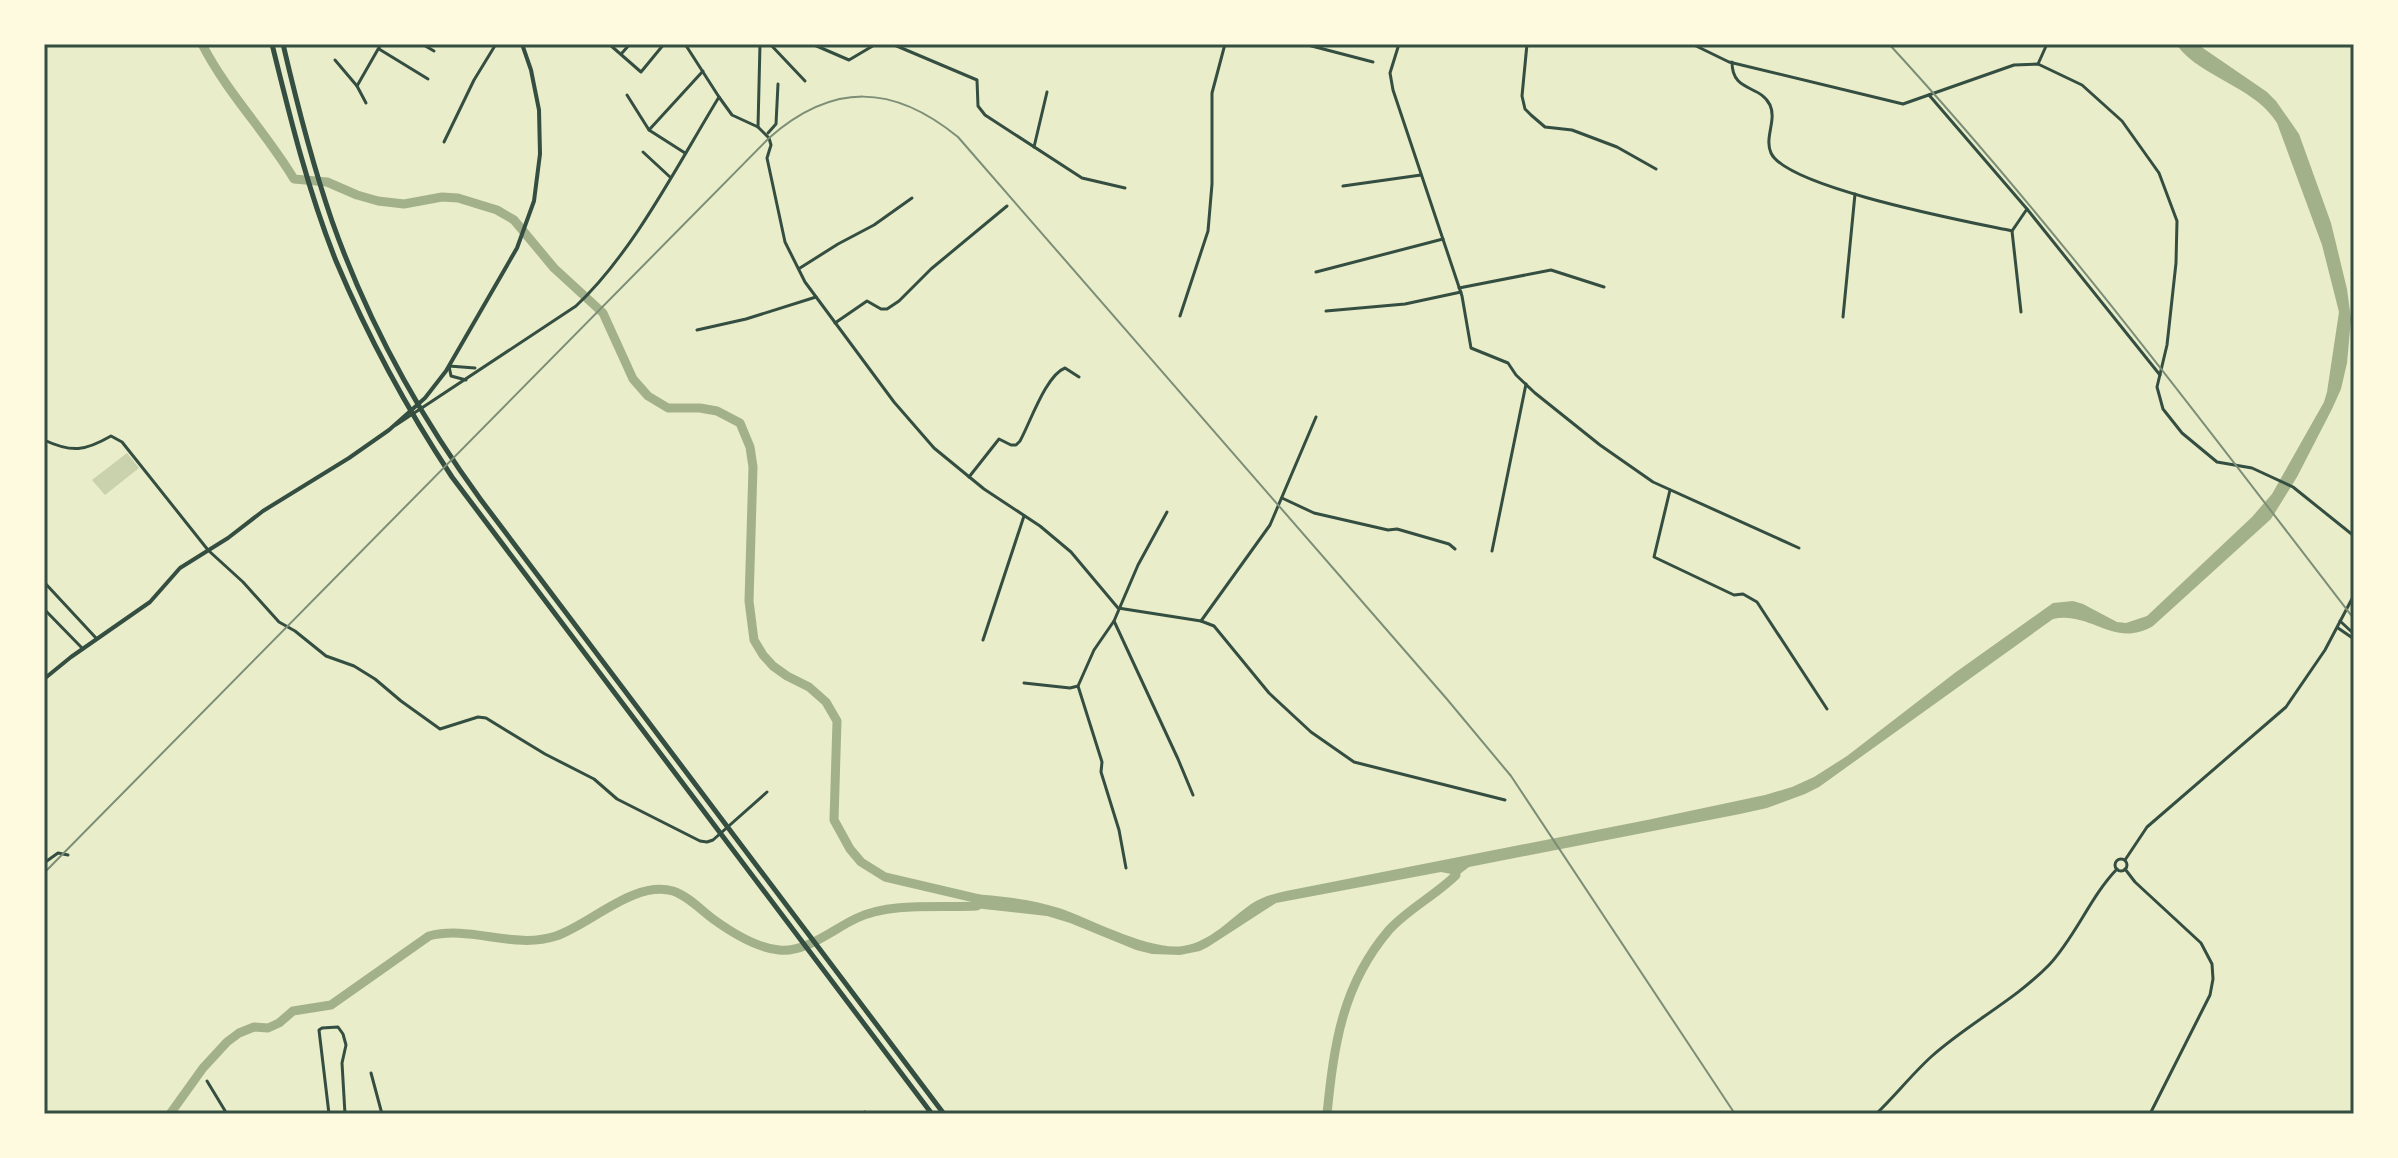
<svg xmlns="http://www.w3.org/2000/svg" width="2398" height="1158" font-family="Montserrat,sans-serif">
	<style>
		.green { fill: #cad2ad }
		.water { fill: #a3b18a }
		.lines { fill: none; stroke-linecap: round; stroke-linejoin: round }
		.river { stroke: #a3b18a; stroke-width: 9 }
		.minor { stroke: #344e41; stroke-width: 3 }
		.secondary { stroke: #344e41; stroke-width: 4 }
		.motorway { stroke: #344e41; stroke-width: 5 }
		.rail { stroke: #7c8e77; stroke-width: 2 }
		.neatline { fill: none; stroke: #344e41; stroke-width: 3 }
	</style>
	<rect width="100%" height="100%" fill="#e9edc9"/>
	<polygon class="green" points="127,453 139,468 105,495 92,480"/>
	<path class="water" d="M2176,44H2197L2267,92L2276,101L2299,134L2331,223L2347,289L2351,319L2347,363L2341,389L2332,409L2297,477L2271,519L2153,626C2114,649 2091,611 2053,619L1819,787L1805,794L1767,808L1740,814L1469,867L1448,883L1451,874L1441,872L1276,903L1208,947L1200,951L1180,955L1152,954L1136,950L1070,923L1047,916L965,907V904L975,902L974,898L967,894C995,895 1032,899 1059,908C1091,919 1150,951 1183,946C1210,942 1230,919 1251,904C1262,897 1273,894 1286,891L1647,820L1765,795L1792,787L1814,777L1847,756L1956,672L2053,603L2073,601L2083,604L2117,622L2126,623L2147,616L2252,517L2272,494L2324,402L2327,392L2339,312L2322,245L2277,123C2257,91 2216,81 2189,58C2184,54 2180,49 2176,44Z"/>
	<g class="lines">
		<g class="river">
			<path d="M202,44C227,93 266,132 294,179L327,182L357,195L378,201L404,204L442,197L458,198L497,210L514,220L554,268L603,313L633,379L648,396L668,408H700L717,411L740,423L750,447L753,467L749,601L754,640L763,655L773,666L787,676L809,687L826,702L837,721L834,820L850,849L861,862L885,877L979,899"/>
			<path d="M170,1114L203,1068L227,1042L239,1033L254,1027L268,1028L279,1023L293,1011L331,1005L429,936C471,925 514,950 556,936C591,924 634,880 673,891C688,896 701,910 713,919C731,932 757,948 779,950C806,953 833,929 857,918C891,902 940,908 977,906"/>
			<path d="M1327,1114C1334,1045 1342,985 1389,930C1408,909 1436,895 1456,875"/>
		</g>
		<g class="minor">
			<polyline points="422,44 434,51"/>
			<polyline points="609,44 641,72 664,44"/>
			<polyline points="770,44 805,81"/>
			<polyline points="812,44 849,60 876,44"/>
			<polyline points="892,44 977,80 978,106 985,115 1082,178 1125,188"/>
			<polyline points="1304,44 1373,62"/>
			<polyline points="1399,44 1390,73 1393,90 1462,296 1471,348 1508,363 1516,375 1535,393 1600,445 1653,482 1799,548"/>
			<polyline points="1527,44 1522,96 1525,109 1531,115 1545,127 1572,130 1617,147 1656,169"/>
			<polyline points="1692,44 1729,62 1903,104 2014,65 2038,64 2082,85 2122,121 2159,173 2177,221 2176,263 2167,345 2157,387 2163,409 2182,433 2217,462 2252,468 2293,487 2354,536"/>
			<polyline points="379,49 428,79"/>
			<polyline points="622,53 630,44"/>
			<polyline points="335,60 357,86"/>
			<path d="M1732,62C1732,93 1760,84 1770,105C1777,120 1764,138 1771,153C1787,188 1970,222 2012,231L2021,312"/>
			<polyline points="2038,64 2047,44"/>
			<polyline points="627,95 649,130 685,153"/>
			<polyline points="1929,95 2027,209 2160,375"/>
			<polyline points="719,97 732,115 758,127 769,138 771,145 767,158 785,242 805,282 894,402 934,448 984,489 1040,526 1071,552 1118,608 1201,621 1214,626 1269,693 1311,732 1354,762 1505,800"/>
			<polyline points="366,103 357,86 381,44"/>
			<polyline points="758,127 760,44"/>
			<polyline points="649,130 703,71"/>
			<polyline points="768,133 776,124 778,84"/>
			<polyline points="444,142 474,80 496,44"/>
			<polyline points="1034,147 1047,92"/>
			<polyline points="643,152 670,177"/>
			<polyline points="1343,186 1421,175"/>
			<polyline points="2012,231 2027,209"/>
			<polyline points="800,268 838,244 874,225 912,198"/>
			<polyline points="1316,272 1443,239"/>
			<polyline points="1459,288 1551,270 1604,287"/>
			<polyline points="1326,311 1405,304 1461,292"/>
			<polyline points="1180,316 1208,231 1212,184 1212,93 1225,44"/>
			<polyline points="1843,317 1855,194"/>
			<polyline points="835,323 867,301 881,309 887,309 899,301 931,269 1007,206"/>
			<polyline points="697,330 746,319 816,297"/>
			<polyline points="466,380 451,376 449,366 475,368"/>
			<path d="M396,425L576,306C633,253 678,164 719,97L685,44"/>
			<path d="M44,440C72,453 85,451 111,436L122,442L208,550"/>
			<path d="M969,477L999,439L1011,445H1016L1020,441C1030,423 1046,375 1065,368L1079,377"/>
			<polyline points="1670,490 1654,557 1734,595 1743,594 1757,602 1827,709"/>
			<polyline points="1282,498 1314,513 1388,530 1397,529 1449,544 1455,549"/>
			<polyline points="1167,512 1138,565 1114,621 1178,759 1193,795"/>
			<polyline points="209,551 243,582 279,622 295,631 326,656 354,666 375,679 401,701 440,729 478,717 486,718 545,754 594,779 617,799 700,841 707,842 713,840 767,792"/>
			<polyline points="1492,551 1526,384"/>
			<polyline points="44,582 96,638"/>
			<polyline points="44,609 83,649"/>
			<polyline points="1114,621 1094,650 1078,686 1102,762 1101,772 1119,830 1126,868"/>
			<polyline points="1201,621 1270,525 1316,417"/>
			<polyline points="2340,621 2354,634"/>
			<polyline points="2338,628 2354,639"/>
			<polyline points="983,640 1024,516"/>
			<polyline points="1024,683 1070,688 1078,686"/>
			<circle cx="2121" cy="865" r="6"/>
			<polyline points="2125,860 2147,827 2286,707 2325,650 2354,595"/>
			<polyline points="44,863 58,853 68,855"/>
			<polyline points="2125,869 2135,882 2201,943 2212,964 2213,979 2210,995 2150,1114"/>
			<polyline points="371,1073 382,1114"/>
			<polyline points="207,1081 227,1114"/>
			<polyline points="329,1114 319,1030 322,1028 338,1027 343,1034 346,1045 342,1063 345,1114"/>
			<polyline points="864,1114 865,1112 868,1114"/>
			<path d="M1876,1114C1895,1096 1912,1074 1932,1056C1969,1023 2015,1000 2049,965C2076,936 2090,897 2117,869"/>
		</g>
		<polyline class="secondary" points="44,679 71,657 150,602 180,568 228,538 263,511 349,458 389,430 425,398 446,371 517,248 534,201 540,154 539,110 531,70 522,44"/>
		<g class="motorway">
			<path d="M272,44C290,117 308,191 336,261C368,337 407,409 452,477L932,1114"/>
			<path d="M283,44C297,104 312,163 332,221C367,320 419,415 481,500L944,1114"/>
		</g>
		<g class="rail">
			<path d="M1889,44C2056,226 2204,424 2354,619"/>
			<path d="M44,873L769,138C833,82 893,84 958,137L1446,698L1511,776L1735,1114"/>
		</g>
	</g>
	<rect width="2398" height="1158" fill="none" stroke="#fefae0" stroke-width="92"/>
	<rect x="46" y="46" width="2306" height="1066" class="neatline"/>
</svg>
